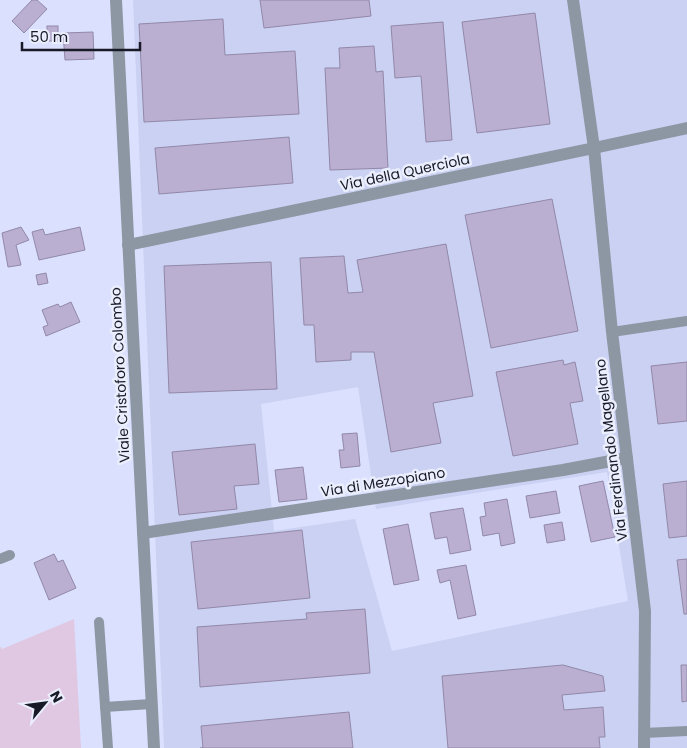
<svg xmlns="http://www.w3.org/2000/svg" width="687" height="748" font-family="Poppins,sans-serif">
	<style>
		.built { fill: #cad1f3; fill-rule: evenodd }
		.green { fill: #e0c8e2 }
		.building { fill: #baafd1; stroke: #9288a8 }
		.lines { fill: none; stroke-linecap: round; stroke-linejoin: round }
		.lane { stroke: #8c97a3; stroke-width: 10 }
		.street { stroke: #8c97a3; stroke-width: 12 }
		.labels { text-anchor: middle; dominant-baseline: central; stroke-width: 5; stroke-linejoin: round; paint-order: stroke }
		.street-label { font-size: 14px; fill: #181b27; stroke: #ebeefd }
	</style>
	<rect width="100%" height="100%" fill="#dae0fd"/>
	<path class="built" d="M133,0H687V748H164ZM358,387L376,509L607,472L628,601L392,651L355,519L274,531L261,404Z"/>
	<polygon class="green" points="74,619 81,748 0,748 0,646 2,649"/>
	<g class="building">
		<polygon points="32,0 37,0 47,9 24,33 12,21"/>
		<polygon points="260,0 369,0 371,16 264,28"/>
		<polygon points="535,13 550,124 477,133 462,22"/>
		<polygon points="223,19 225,55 295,51 299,114 144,122 139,24"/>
		<polygon points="443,22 452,140 426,142 421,76 395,78 391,26"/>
		<rect x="47" y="26" width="11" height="15"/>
		<polygon points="93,32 94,59 65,60 63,33"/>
		<polygon points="374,46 376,72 383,71 388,168 330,170 325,68 340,68 339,48"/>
		<polygon points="289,137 293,183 159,194 155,148"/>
		<polygon points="552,199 578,331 491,348 465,215"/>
		<polygon points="21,227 29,240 16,245 21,265 8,267 2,233"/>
		<polygon points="80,227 85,250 39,260 32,232 43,229 45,235"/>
		<polygon points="446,244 473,396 433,403 441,443 391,452 374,352 351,352 351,360 316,362 314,325 304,325 300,258 344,256 348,293 363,292 357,260"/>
		<polygon points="271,262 277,389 169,393 164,266"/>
		<polygon points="46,273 48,283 38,285 36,275"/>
		<polygon points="71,302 80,322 46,336 43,327 48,325 42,310 58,304 60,307"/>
		<polygon points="563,360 564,365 575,362 583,401 570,403 578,444 513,456 496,372"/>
		<polygon points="687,362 687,421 658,424 651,366"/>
		<polygon points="357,433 360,466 341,468 339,450 344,450 342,434"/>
		<polygon points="255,444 259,484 234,486 237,509 179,515 172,452"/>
		<polygon points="303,467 307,499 279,502 275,470"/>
		<polygon points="603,481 615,537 591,542 579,486"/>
		<polygon points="687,481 687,536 669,538 663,484"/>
		<polygon points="556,491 560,513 530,518 526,496"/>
		<polygon points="507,499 515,543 501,546 499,533 483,536 480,517 486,516 484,503"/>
		<polygon points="463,508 471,550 450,554 447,537 435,539 430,513"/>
		<polygon points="562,522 565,540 547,543 544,525"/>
		<polygon points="408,524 419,580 394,585 383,529"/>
		<polygon points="302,530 310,598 198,609 191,542"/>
		<polygon points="54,554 58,562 63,560 76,588 49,600 34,563"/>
		<polygon points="687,559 687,614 684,614 677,560"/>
		<polygon points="466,565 476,615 458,619 450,580 440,583 437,570"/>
		<polygon points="365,609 370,673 200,687 197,627 307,619 306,613"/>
		<polygon points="563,665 603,676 605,691 562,695 564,710 603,707 605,737 599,737 600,748 448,748 442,676"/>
		<polygon points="681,665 687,665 687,701 682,702"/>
		<polygon points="349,712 353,748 200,748 203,748 201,726"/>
	</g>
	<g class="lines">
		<g class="lane">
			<polyline points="612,332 687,321"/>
			<polyline points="0,559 10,555"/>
			<polyline points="99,622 108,748"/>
			<polyline points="105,707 151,704"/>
			<polyline points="644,733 687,731"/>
		</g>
		<g class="street">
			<polyline points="116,0 154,748"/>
			<polyline points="573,0 594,148 612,332 645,611 644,748"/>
			<polyline points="128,245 594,148 687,128"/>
			<polyline points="143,533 563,470 627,458"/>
		</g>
	</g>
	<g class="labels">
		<g class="street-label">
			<text transform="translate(405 172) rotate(-12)">Via della Querciola</text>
			<text transform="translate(120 375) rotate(-93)">Viale Cristoforo Colombo</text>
			<text transform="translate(611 450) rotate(-97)">Via Ferdinando Magellano</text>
			<text transform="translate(383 482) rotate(-9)">Via di Mezzopiano</text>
		</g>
	</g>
	<g transform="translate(45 703) rotate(61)" stroke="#ebeefd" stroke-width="4" paint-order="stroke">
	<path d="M0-4L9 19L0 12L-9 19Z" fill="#181b27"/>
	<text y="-8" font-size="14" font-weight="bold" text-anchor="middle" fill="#181b27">N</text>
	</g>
	<path d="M22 42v8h118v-8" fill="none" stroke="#181b27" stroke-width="2.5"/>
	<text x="30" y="42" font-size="15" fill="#181b27" stroke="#ebeefd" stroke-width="4" paint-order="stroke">50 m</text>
</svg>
